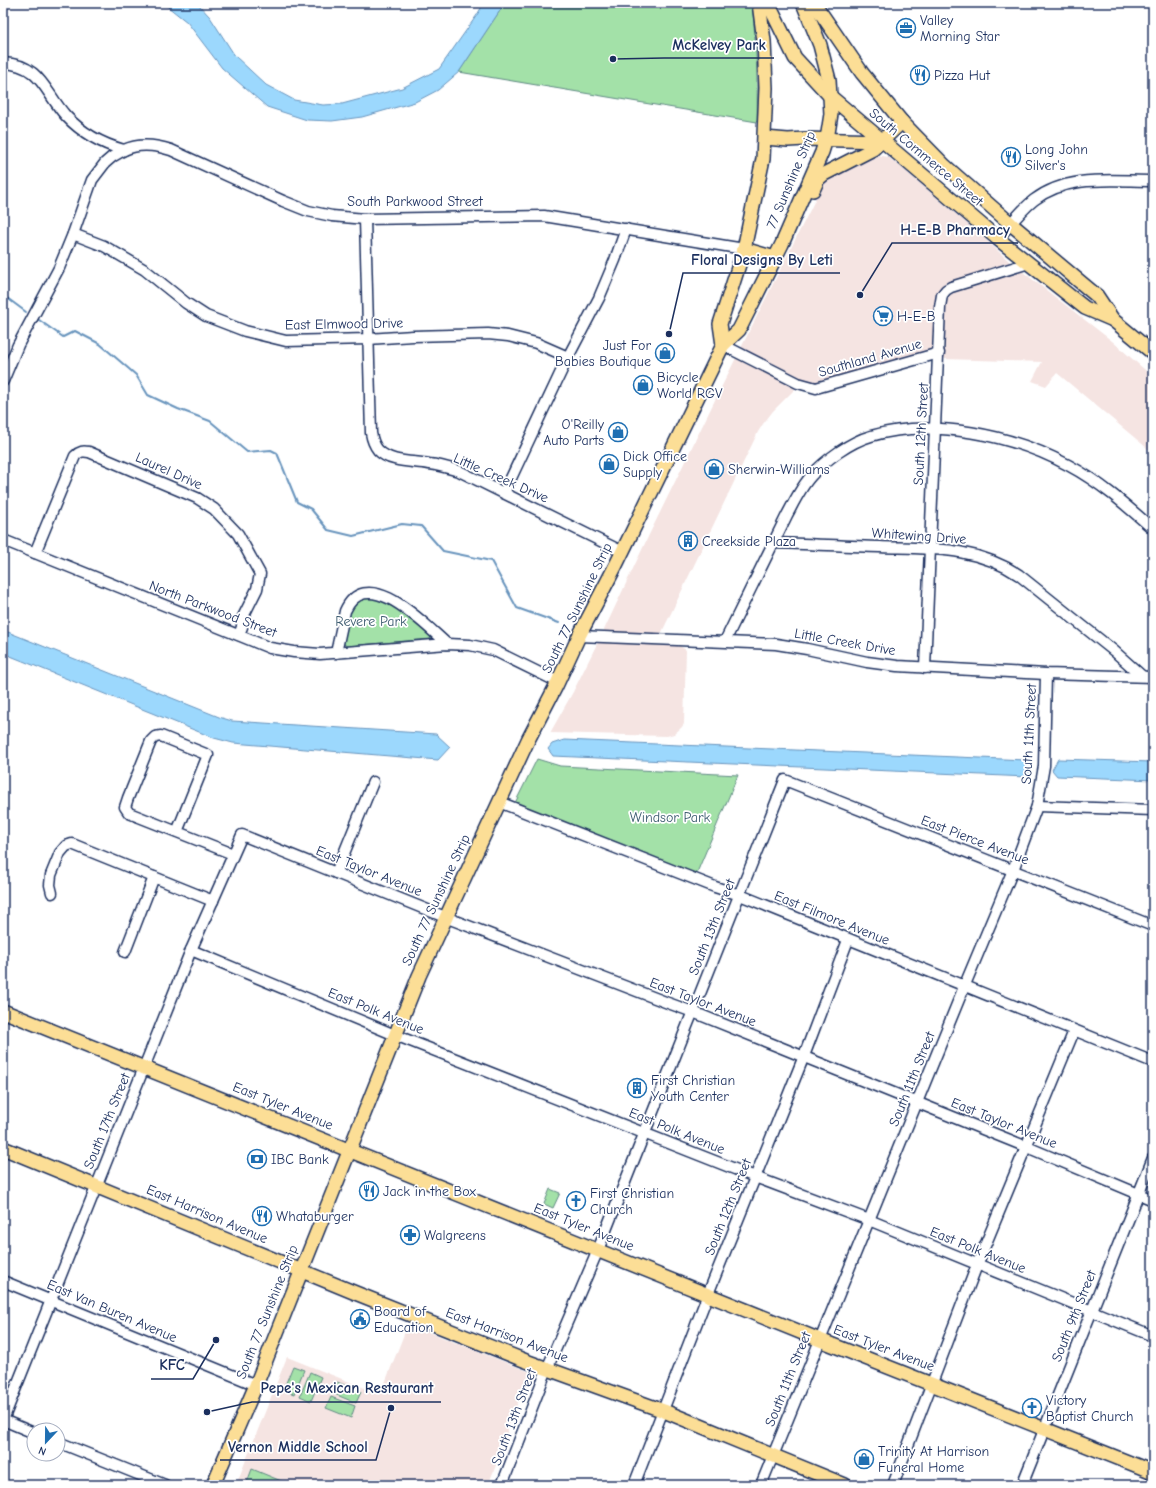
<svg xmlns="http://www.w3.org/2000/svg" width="1156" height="1488" font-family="'Comic Neue',sans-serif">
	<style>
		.built { fill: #f5e4e2 }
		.green { fill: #a3e1a8; stroke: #5f8883 }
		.water { fill: #9cd8fd; stroke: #6894bd }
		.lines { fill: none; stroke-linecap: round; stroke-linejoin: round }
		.stream { stroke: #6894bd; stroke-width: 2 }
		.minor-casing { stroke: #1b2f5e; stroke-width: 13 }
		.major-casing { stroke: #1b2f5e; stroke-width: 16 }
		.minor { stroke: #fff; stroke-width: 10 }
		.major { stroke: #fcde96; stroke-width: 13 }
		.labels { text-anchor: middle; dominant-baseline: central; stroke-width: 3.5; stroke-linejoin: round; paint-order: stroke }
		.poi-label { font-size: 14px; fill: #1b2f5e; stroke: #fff; text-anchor: start }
		.street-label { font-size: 14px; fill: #1b2f5e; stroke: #fff }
		.park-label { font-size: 14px; fill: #3d5c70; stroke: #fff }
		.leader { fill: none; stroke: #1b2f5e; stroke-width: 1.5 }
		.callout-dot { fill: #1b2f5e; stroke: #fff; stroke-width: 1.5 }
		.callout-label { font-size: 15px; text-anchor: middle; font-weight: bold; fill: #1b2f5e; stroke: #fff; stroke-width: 3.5; stroke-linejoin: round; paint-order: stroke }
	</style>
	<rect width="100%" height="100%" fill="#fff"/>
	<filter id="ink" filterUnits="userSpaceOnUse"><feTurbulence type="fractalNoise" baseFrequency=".025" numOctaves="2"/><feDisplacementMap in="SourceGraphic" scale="8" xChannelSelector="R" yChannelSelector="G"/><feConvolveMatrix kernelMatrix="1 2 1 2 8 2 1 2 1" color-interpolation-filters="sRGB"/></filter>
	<g filter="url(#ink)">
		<g class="built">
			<polygon points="877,155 888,157 902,168 984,238 1010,262 1112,341 1153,377 1153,453 1057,373 1046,386 1032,381 1042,362 945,359 928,351 815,384 804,380 773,411 763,424 758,432 661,634 686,650 684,724 681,728 674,734 667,736 550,733 573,692 604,630 648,537 714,402 821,188 826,179 870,157"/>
			<polygon points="408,1324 530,1372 508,1428 508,1436 488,1485 236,1485 287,1357 367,1389 383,1388"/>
		</g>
		<g class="green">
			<path d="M505,3H752C756,43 758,82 757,122L459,72Z"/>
			<polygon points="371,597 394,604 431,635 431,639 347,646 342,643 347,616 359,600"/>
			<polygon points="537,759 560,766 738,775 696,875 515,803"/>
			<polygon points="550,1189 560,1193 553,1208 544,1204"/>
			<polygon points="293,1366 304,1370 294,1394 283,1390"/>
			<polygon points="310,1372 321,1377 311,1401 300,1396"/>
			<polygon points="337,1382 361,1392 356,1403 332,1393"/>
			<polygon points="331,1397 355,1406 351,1418 326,1408"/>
			<polygon points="252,1469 291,1485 246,1485"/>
		</g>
		<g class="water">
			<polygon points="163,3 197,3 210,17 235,56 266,85 294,100 323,105 342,104 402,88 439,69 477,15 484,3 505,3 459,72 438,90 415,102 362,117 332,121 307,120 267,107 222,68 187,22"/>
			<polygon points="3,630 219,717 232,721 436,734 450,747 438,760 233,743 214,738 3,653"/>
			<polygon points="564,740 1026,760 1032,768 1027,777 553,756 548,749 552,744"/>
			<polygon points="1058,759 1153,762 1153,780 1057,776 1052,770"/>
		</g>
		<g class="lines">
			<g class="stream">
				<polyline points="3,295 26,312"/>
				<polyline points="39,320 63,337 75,331 100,344 136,375 148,395 178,409 210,421 247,452 271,450 277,453 297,502 311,509 328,530 353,536 402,524 421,526 443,551 491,561 517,608 559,623"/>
			</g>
			<defs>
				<g id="minor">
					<path d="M3,63C41,64 45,93 66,116C82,133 102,144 124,150C139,143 156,145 171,150L283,201L308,211L332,216L365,219L544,216L744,249"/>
					<path d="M365,219L371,433C372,439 374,445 378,450C390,463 413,461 429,464C439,465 449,468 459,471L623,552"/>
					<polyline points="73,234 104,246 145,270 186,303 206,316 245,331 286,341 368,339 413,336 488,334 508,336 536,343 568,357"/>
					<path d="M998,239C1009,226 1020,211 1034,200C1068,174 1112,181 1153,181"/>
					<polyline points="723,345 798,383 816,388 939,353"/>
					<polyline points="3,381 18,345 59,268 73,234 92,180 105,163 112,157 124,150"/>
					<polyline points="504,493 568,357 599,298 615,260 626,229"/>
					<polyline points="3,540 270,648 294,652 320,654 447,644 470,645 493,650 558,682"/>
					<path d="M773,543C809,544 845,546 880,547C929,549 976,546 1019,575L1114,651L1142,676"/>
					<path d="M35,553L75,456C80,451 83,451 89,452L197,498L214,509L238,534L260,574L257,589L242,619V627L239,635"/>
					<polyline points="579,636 776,644 807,649 867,662 897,666 1046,674 1153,677"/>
					<path d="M725,641L787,515C794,502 801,487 811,476C825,460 850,442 871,436C932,418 1013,435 1068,465C1100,482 1126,505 1153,529"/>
					<path d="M336,653L345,611C367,562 426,626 447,644"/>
					<polyline points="925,668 940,307 942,295 946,290 951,287 1029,263"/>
					<polyline points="499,802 715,887 740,895 1153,1062"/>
					<polyline points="1037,806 1153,810"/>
					<polyline points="177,832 208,755 161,736 155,737 151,741 128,798 125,807 129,813 233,854"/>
					<polyline points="336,873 373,782"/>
					<polyline points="52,893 50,885 51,875 60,853 66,846 72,844 213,901"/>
					<polyline points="191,950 395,1035 755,1177 869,1220 1153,1336"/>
					<polyline points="125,952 154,877"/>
					<polyline points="3,1281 256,1385"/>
					<polyline points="3,1420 191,950 242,835 445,917 668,1003 693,1012 1027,1147 1153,1200"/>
					<polyline points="3,1420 34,1433"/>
					<polyline points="58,1442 165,1485"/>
					<polyline points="502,1485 547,1369 598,1250 785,780 1153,926"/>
					<polyline points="634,1485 708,1294 804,1056 848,940"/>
					<polyline points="761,1485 964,987 1013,870 1037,806 1044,766 1046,674"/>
					<polyline points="893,1485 977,1265 1074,1031"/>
					<polyline points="1022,1485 1153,1158"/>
					<polyline points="1150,1485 1153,1479"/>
				</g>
				<g id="major">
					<polyline points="768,3 795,58 831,97 998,239 1085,308 1113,320 1153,353"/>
					<polyline points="814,3 862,73 902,122 945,166 1011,224 1097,296 1113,320"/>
					<polyline points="765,138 788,140 805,139 882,141"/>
					<polyline points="813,190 818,179 824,174 873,149 902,122"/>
					<polyline points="744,249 775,258"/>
					<polyline points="723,345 720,324 744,249 763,159 766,88 764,41 759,3"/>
					<polyline points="3,1011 820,1340 1153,1472"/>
					<polyline points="3,1148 358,1294 526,1361 664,1411 845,1485"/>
					<polyline points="213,1485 256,1385 419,976 528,740 556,686 579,636 616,565 723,345 739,330 782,244 822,152 828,133 831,114 829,80 820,45 803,3"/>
				</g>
			</defs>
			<use href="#minor" class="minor-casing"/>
			<use href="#major" class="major-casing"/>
			<use href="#minor" class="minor"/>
			<use href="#major" class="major"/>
		</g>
	</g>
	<defs>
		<symbol id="office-ring" viewBox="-11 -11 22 22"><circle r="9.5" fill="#fff" stroke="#1f6fb2" stroke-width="1.5"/><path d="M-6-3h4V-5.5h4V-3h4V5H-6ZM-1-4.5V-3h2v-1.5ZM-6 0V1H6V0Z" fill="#1f6fb2"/></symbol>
		<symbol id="restaurant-ring" viewBox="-11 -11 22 22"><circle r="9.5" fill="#fff" stroke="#1f6fb2" stroke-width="1.5"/><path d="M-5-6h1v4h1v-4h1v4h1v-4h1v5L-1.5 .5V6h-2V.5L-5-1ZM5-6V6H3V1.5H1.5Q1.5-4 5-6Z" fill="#1f6fb2"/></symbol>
		<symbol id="supermarket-ring" viewBox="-11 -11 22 22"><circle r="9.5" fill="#fff" stroke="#1f6fb2" stroke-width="1.5"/><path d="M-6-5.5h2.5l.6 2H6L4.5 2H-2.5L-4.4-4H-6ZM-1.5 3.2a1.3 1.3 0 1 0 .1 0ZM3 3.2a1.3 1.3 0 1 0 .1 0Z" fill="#1f6fb2"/></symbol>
		<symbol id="shop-ring" viewBox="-11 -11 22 22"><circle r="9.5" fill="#fff" stroke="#1f6fb2" stroke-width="1.5"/><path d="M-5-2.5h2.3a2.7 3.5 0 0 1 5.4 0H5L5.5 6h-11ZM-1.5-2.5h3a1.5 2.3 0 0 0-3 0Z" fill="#1f6fb2"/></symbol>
		<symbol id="building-ring" viewBox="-11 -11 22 22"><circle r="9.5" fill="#fff" stroke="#1f6fb2" stroke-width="1.5"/><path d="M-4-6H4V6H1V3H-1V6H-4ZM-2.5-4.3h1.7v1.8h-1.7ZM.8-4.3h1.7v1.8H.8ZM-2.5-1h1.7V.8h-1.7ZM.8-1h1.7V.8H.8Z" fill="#1f6fb2"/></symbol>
		<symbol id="bank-ring" viewBox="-11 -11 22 22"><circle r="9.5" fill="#fff" stroke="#1f6fb2" stroke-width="1.5"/><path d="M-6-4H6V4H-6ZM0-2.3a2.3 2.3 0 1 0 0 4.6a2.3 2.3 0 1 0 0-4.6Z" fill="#1f6fb2"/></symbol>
		<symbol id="church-ring" viewBox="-11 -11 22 22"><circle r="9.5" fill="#fff" stroke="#1f6fb2" stroke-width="1.5"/><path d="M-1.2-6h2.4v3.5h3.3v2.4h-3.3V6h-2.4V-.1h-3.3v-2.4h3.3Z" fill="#1f6fb2"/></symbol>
		<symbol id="pharmacy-ring" viewBox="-11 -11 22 22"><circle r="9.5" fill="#fff" stroke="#1f6fb2" stroke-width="1.5"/><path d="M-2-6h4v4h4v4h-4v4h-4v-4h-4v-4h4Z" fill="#1f6fb2"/></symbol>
		<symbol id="civic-ring" viewBox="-11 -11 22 22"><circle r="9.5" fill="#fff" stroke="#1f6fb2" stroke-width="1.5"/><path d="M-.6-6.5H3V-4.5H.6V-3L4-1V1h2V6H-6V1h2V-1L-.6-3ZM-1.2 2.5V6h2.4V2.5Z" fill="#1f6fb2"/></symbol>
	</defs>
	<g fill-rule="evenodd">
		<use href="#office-ring" x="895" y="17" width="22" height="22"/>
		<use href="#restaurant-ring" x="909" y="64" width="22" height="22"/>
		<use href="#restaurant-ring" x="1000" y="146" width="22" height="22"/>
		<use href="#supermarket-ring" x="872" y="305" width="22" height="22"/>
		<use href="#shop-ring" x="654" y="342" width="22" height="22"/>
		<use href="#shop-ring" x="632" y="374" width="22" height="22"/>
		<use href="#shop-ring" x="607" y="421" width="22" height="22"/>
		<use href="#shop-ring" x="598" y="453" width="22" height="22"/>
		<use href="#shop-ring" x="703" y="458" width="22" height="22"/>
		<use href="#building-ring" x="677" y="530" width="22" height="22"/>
		<use href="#building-ring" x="626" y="1077" width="22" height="22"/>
		<use href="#bank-ring" x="246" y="1148" width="22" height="22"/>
		<use href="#restaurant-ring" x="358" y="1180" width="22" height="22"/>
		<use href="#church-ring" x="565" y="1190" width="22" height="22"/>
		<use href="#restaurant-ring" x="251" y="1205" width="22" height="22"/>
		<use href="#pharmacy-ring" x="399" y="1224" width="22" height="22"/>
		<use href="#civic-ring" x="349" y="1308" width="22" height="22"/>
		<use href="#church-ring" x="1021" y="1397" width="22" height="22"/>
		<use href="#shop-ring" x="853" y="1448" width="22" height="22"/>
	</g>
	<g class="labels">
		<g class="poi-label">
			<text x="920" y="20">Valley<tspan x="920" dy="16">Morning Star</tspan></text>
			<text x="934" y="75">Pizza Hut</text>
			<text x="1025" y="149">Long John<tspan x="1025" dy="16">Silver's</tspan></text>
			<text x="897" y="316">H-E-B</text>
			<text x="651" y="345" text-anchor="end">Just For<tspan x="651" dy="16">Babies Boutique</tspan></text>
			<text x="657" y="377">Bicycle<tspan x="657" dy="16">World RGV</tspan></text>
			<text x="604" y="424" text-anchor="end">O'Reilly<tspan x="604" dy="16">Auto Parts</tspan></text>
			<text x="623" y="456">Dick Office<tspan x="623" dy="16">Supply</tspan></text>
			<text x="728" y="469">Sherwin-Williams</text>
			<text x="702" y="541">Creekside Plaza</text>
			<text x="651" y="1080">First Christian<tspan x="651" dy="16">Youth Center</tspan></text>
			<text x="271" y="1159">IBC Bank</text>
			<text x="383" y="1191">Jack in the Box</text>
			<text x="590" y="1193">First Christian<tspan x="590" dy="16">Church</tspan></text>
			<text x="276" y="1216">Whataburger</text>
			<text x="424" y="1235">Walgreens</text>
			<text x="374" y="1311">Board of<tspan x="374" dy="16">Education</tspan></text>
			<text x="1046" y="1400">Victory<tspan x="1046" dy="16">Baptist Church</tspan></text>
			<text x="878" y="1451">Trinity At Harrison<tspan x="878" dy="16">Funeral Home</tspan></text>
		</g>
		<g class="street-label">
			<text transform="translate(926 157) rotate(40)">South Commerce Street</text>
			<text transform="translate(791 180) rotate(-67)">77 Sunshine Strip</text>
			<text x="415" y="201">South Parkwood Street</text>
			<text transform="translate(344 324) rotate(-1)">East Elmwood Drive</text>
			<text transform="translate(870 358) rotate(-16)">Southland Avenue</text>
			<text transform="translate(921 434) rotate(-87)">South 12th Street</text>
			<text transform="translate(169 471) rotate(24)">Laurel Drive</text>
			<text transform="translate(501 478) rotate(24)">Little Creek Drive</text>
			<text transform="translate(919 536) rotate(4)">Whitewing Drive</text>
			<text transform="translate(577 608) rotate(-64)">South 77 Sunshine Strip</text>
			<text transform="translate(213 609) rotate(21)">North Parkwood Street</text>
			<text transform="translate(845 642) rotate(10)">Little Creek Drive</text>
			<text transform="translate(1029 734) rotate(-87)">South 11th Street</text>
			<text transform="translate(975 840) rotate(21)">East Pierce Avenue</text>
			<text transform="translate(369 871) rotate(22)">East Taylor Avenue</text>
			<text transform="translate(436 900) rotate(-65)">South 77 Sunshine Strip</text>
			<text transform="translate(832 918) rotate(22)">East Filmore Avenue</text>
			<text transform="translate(712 927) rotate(-68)">South 13th Street</text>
			<text transform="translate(703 1002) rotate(21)">East Taylor Avenue</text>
			<text transform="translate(376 1011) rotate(22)">East Polk Avenue</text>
			<text transform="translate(912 1079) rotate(-68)">South 11th Street</text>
			<text transform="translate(283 1106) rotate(22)">East Tyler Avenue</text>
			<text transform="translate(107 1121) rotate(-68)">South 17th Street</text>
			<text transform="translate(1004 1123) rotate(22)">East Taylor Avenue</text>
			<text transform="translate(677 1131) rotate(22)">East Polk Avenue</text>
			<text transform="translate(728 1207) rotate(-68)">South 12th Street</text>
			<text transform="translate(207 1214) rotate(23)">East Harrison Avenue</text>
			<text transform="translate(584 1227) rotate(22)">East Tyler Avenue</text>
			<text transform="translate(978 1250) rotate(22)">East Polk Avenue</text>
			<text transform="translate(112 1311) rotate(23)">East Van Buren Avenue</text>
			<text transform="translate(267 1312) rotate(-68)">South 77 Sunshine Strip</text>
			<text transform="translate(1074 1316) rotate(-68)">South 9th Street</text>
			<text transform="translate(507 1335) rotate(21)">East Harrison Avenue</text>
			<text transform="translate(884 1348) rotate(21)">East Tyler Avenue</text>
			<text transform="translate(788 1379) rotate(-68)">South 11th Street</text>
			<text transform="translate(514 1417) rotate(-69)">South 13th Street</text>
		</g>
		<g class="park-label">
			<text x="371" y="621">Revere Park</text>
			<text x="670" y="817">Windsor Park</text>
		</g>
	</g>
	<path class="leader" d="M613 59L664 58H774M860 295L892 243H1018M669 334L683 273H840M216 1340L193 1379H151M207 1412L252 1402H441M391 1408L376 1460H220"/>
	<g class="callout-dot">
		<circle cx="613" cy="59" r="4"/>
		<circle cx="860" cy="295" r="4"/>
		<circle cx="669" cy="334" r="4"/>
		<circle cx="216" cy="1340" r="4"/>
		<circle cx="207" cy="1412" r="4"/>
		<circle cx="391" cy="1408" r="4"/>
	</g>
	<g class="callout-label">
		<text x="719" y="50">McKelvey Park</text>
		<text x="955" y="235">H-E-B Pharmacy</text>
		<text x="762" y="265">Floral Designs By Leti</text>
		<text x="172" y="1370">KFC</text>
		<text x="347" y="1393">Pepe's Mexican Restaurant</text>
		<text x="298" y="1452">Vernon Middle School</text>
	</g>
	<rect width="1156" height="1488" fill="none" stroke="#fff" stroke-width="16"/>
	<rect x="8" y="8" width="1140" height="1472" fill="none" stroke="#1b2f5e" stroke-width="1.5" filter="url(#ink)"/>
	<g transform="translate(46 1442) rotate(202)"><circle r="19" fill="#ffffff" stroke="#a4acbf"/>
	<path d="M0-3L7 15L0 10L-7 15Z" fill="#1f6fb2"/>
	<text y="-6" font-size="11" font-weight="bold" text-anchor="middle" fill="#1b2f5e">N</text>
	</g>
</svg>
